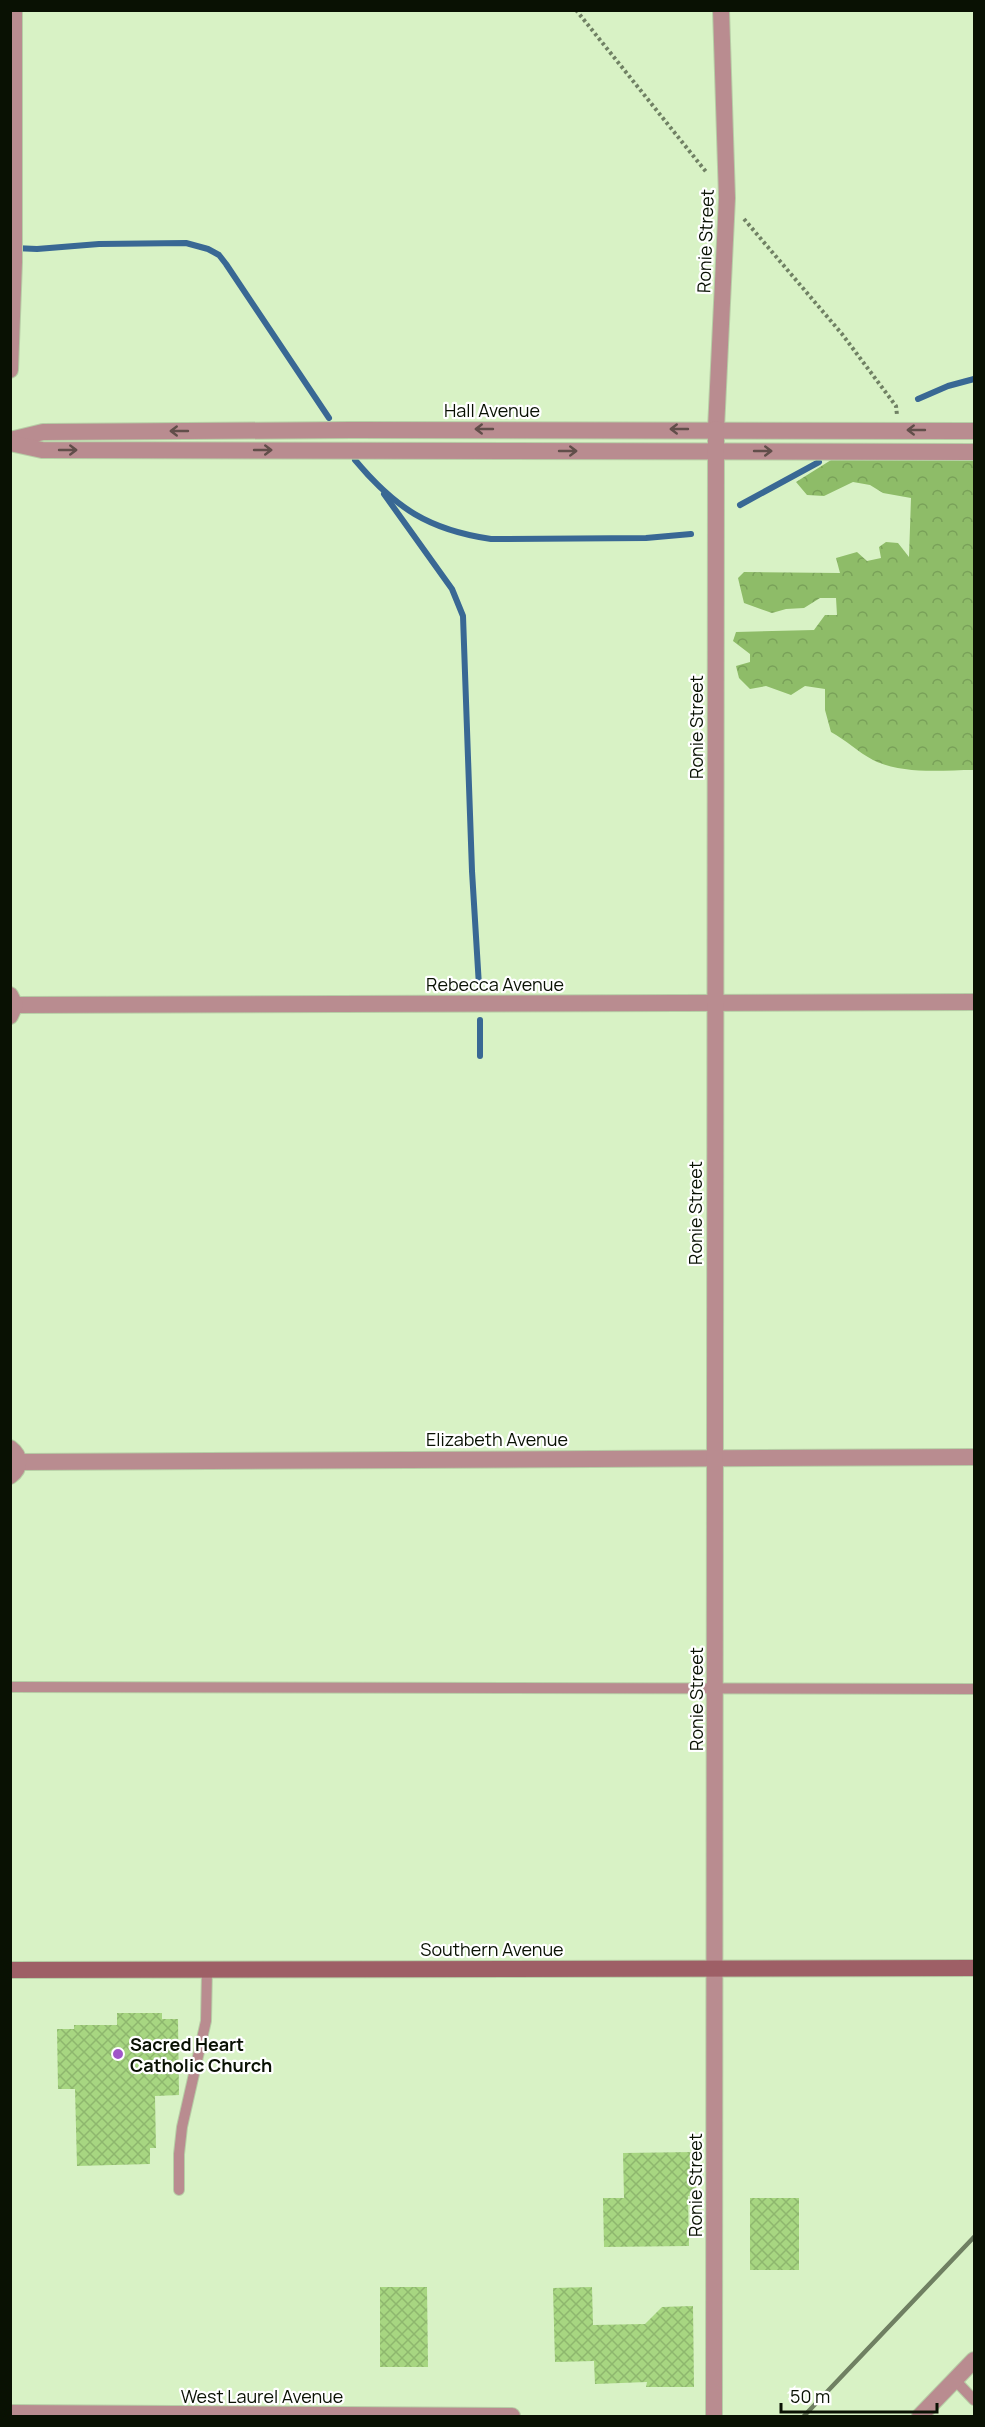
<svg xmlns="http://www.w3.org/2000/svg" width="985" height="2427" font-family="Manrope,sans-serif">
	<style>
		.forest { fill: url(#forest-crowns) }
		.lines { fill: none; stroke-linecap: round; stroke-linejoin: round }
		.stream { stroke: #396894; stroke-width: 6 }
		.building { fill: url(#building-cross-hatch) }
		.service-casing { stroke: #b7cea6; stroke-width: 12 }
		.minor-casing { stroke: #b7cea6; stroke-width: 18 }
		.tertiary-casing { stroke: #b7cea6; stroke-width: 18 }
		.secondary-casing { stroke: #b7cea6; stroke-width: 18 }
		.path { stroke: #708164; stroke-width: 4; stroke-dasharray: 3 3; stroke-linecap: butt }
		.service { stroke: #b98c90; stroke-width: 10 }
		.minor { stroke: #b98c90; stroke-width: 16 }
		.tertiary { stroke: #b98c90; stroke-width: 16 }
		.secondary { stroke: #9e5f66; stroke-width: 16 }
		.rail { stroke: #6f8062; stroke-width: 4.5 }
		.oneway { stroke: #614e4a }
		.poi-dot { fill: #a055c8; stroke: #fff; stroke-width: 2 }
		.labels { text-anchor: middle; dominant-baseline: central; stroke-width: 4.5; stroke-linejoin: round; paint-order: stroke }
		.street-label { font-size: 18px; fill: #091103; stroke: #fff }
		.poi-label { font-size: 18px; font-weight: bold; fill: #091103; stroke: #fff; text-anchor: start }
	</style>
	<defs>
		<pattern id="forest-crowns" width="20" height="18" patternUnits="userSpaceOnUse" patternTransform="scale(1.5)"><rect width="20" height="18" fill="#8ebc68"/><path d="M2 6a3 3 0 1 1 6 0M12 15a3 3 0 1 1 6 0" fill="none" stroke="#79a159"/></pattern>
		<pattern id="building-cross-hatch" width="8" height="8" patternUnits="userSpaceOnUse" patternTransform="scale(1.5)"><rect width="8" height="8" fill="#a7d681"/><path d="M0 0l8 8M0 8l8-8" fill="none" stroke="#8eb76e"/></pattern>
	</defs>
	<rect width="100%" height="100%" fill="#d8f2c5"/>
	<path class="forest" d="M839,455H974V770C941,770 904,775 873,760C858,752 846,740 831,732L825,710V689L805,686L791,695L766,686L750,689L739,678L736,666L750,662V654L733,641L736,632L814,630L825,615H837L836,598H820L804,608L786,609L772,613L744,603L738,578L744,572L840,573L836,558L857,552L867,561L881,558L879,547L886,542L898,543L909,557L911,498L883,493L870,485L853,482L824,496L807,495L796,482Z"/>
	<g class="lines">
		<g class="stream">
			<polyline points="14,248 37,249 99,244 186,243 208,249 219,255 226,264 329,418"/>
			<polyline points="918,399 948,386 974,379"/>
			<path d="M355,460C395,508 429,530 491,539L646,538L691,534"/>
			<polyline points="384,494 452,589 463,616 472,871 479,986"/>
			<polyline points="740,505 819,462"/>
			<polyline points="480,1020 480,1056"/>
		</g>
	</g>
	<g class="building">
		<polygon points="117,2013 162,2013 162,2019 178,2019 179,2095 155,2096 156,2148 150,2148 150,2164 77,2166 75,2089 58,2089 57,2029 74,2029 74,2025 117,2025"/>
		<polygon points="695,2152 696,2196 688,2196 689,2246 604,2247 603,2198 624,2198 623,2153"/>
		<rect x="750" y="2198" width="49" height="72"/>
		<polygon points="380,2287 427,2287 428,2367 380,2367"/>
		<polygon points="592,2287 593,2325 645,2324 662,2307 693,2306 694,2387 646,2387 647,2382 595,2384 594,2361 555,2362 553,2288"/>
	</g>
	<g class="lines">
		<defs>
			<g id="service">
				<polyline points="10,1687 974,1689"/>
				<polyline points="179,2190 179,2154 182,2127 206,2021 207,1970"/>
				<polyline points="955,2380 974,2400"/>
			</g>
			<g id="minor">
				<polyline points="716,429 727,198 721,10"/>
				<polyline points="15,1005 974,1002"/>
				<polyline points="19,1462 974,1457"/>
				<polyline points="920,2416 974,2360"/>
			</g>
			<g id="tertiary">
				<polyline points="10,370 14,262 14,10"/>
				<polyline points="10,440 43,432 351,430 974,431"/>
				<polyline points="10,443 42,450 974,452"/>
				<polyline points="10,995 15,1005 10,1016"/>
				<path d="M10,1448C21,1456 21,1468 10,1476"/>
				<polyline points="10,2413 512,2416"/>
				<polyline points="714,2416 716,429"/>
			</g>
			<polyline id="secondary" points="10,1970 974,1968"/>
		</defs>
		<use href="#service" class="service-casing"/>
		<use href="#minor" class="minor-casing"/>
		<use href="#tertiary" class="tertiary-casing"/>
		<use href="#secondary" class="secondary-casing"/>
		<g class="path">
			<polyline points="576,10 707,173"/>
			<polyline points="744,219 842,334 896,406 897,415"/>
		</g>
		<use href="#service" class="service"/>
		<use href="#minor" class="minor"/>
		<use href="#tertiary" class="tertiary"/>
		<use href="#secondary" class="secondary"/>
		<polyline class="rail" points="804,2416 974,2237"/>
	</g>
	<defs><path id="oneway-shaft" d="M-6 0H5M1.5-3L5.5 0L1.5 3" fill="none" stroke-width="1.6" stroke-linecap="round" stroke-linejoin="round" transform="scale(1.5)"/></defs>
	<g class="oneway">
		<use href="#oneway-shaft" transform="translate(484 429) rotate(180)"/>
		<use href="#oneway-shaft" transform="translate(679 429) rotate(180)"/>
		<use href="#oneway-shaft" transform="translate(916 430) rotate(-180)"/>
		<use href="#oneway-shaft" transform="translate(179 431) rotate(180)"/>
		<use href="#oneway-shaft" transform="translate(68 450)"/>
		<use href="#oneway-shaft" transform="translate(263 450)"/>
		<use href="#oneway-shaft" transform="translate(568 451)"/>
		<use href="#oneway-shaft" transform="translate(763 451)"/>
	</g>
	<circle class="poi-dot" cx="118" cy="2054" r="6"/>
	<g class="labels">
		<g class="street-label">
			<text transform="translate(705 241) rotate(-88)">Ronie Street</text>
			<text x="492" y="410">Hall Avenue</text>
			<text transform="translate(696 727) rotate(-90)">Ronie Street</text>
			<text x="495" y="984">Rebecca Avenue</text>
			<text transform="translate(695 1213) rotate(-90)">Ronie Street</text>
			<text x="497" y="1439">Elizabeth Avenue</text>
			<text transform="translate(696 1699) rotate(-90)">Ronie Street</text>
			<text x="492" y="1949">Southern Avenue</text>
			<text transform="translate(695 2185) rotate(-90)">Ronie Street</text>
			<text x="262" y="2396">West Laurel Avenue</text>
		</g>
		<g class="poi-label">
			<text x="130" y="2044">Sacred Heart<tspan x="130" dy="21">Catholic Church</tspan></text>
		</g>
	</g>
	<rect width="985" height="2427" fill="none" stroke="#091103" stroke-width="24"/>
	<path d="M781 2403v9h156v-9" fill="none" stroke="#091103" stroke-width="3"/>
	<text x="790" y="2403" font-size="18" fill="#091103" stroke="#ffffff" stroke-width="4.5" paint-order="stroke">50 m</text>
</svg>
